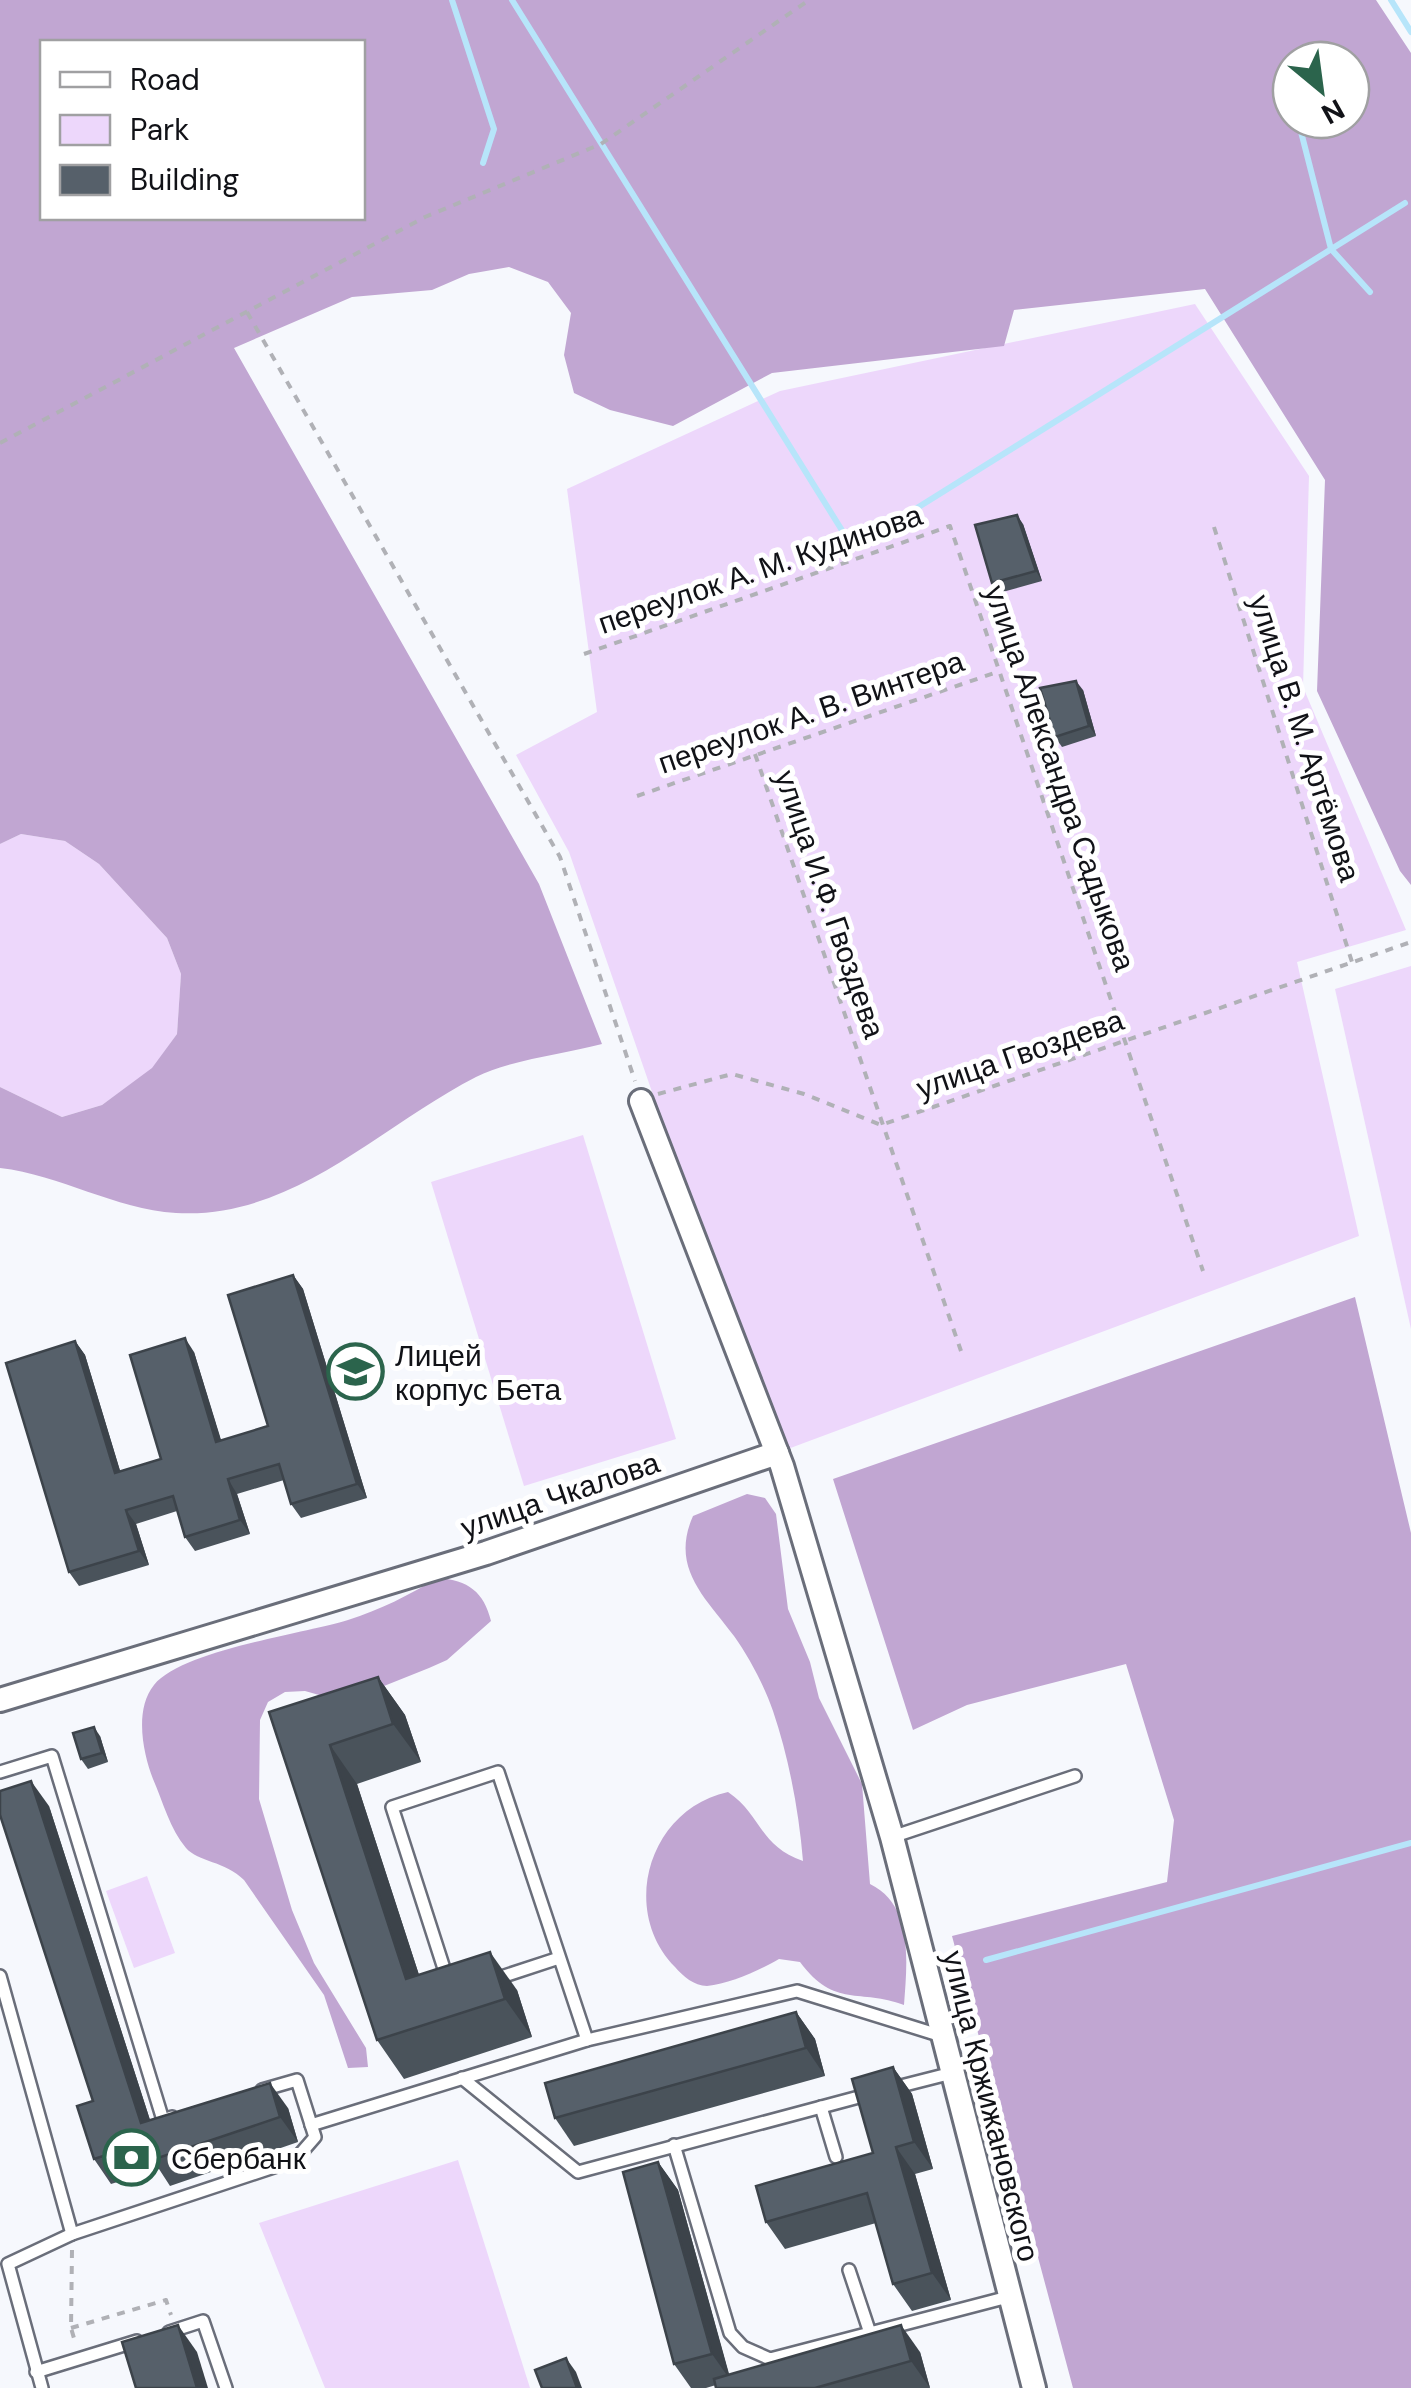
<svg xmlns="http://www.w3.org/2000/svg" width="1411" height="2388" font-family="'DM Sans',sans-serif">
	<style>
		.green { fill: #edd7fb }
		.forest { fill: #c1a6d2; fill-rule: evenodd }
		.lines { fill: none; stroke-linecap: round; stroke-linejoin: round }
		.stream { stroke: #b7e5fa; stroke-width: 6 }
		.service-casing { stroke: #6a6e7a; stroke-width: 16 }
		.minor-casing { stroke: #6a6e7a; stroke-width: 28 }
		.path { stroke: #b0b1b6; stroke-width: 4; stroke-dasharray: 8 8; stroke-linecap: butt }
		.service { stroke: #fff; stroke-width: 11 }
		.minor { stroke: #fff; stroke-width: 22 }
		.wall { fill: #4a535b }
		.shaded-wall { fill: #3c434a }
		.building { fill: #56606a; stroke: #3c434a; stroke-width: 2.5 }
		.labels { text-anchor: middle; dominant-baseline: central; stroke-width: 10; stroke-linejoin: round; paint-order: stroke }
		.street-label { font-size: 30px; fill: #111217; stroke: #fff }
		.poi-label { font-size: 30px; fill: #111217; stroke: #fff; text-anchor: start }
	</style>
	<rect width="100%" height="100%" fill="#f6f8fd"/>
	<g class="green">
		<polygon points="1195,304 1309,476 1303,687 1406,930 1297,962 1359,1236 777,1453 569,852 516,755 597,712 567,489 780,391"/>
		<polygon points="21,834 65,841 99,864 167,938 181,974 177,1034 152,1069 102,1105 62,1117 0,1087 0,844"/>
		<polygon points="1411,966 1411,1329 1335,989"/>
		<polygon points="583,1135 676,1439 524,1486 431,1182"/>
		<polygon points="147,1876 175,1953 134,1968 106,1891"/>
		<polygon points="458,2160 530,2388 325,2388 259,2223"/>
	</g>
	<g class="forest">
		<path d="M0,0H1376L1411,53V885L1400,871L1317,691L1325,480L1205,289L1014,310L1004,346L772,373L673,426L610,410L574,393L564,355L571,313L548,282L509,267L469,274L432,290L352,297L234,348L539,884L602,1044C565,1054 509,1060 476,1077C380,1126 293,1220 176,1213C114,1209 61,1175 0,1168V1087L62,1117L102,1105L152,1068L177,1034L181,974L167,938L99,864L65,841L21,834L0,844ZM362,42V218H42V42ZM1351,60V120H1291V60Z"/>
		<polygon points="1355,1297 1411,1533 1411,2388 1073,2388 952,1936 1167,1882 1174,1820 1126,1664 967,1705 913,1730 833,1479"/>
		<path d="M747,1494L765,1498L776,1514L788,1609L810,1662L819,1698L862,1784L870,1884C914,1905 907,1963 904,2005C860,1988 835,2009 800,1962L779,1959C760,1970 730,1984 707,1986C694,1986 683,1976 675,1967C619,1910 649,1809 728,1792C761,1814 759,1846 803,1861C799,1812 789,1758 773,1711C765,1687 749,1657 734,1636C705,1597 670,1568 693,1516Z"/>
		<path d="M438,1578C468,1580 484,1592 491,1621L447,1660L429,1668L344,1702L305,1691L285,1692L268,1702L260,1720L259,1799L292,1910L314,1963L366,2048L368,2067L348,2068L324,1995L244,1880C225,1861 198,1862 186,1848C170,1829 163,1802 153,1779C143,1753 134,1710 154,1685C183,1650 303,1634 348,1620C380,1610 409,1595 438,1578Z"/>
	</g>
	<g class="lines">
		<g class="stream">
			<polyline points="452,0 494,129 483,163"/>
			<polyline points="512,0 853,548 1405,203"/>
			<polyline points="1391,0 1411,32"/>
			<polyline points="1289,81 1291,91"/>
			<polyline points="1298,120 1331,249 1370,292"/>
			<polyline points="986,1960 1411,1843"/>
		</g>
		<defs>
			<g id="service">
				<polyline points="0,1772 52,1756 163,2120 172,2117"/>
				<polyline points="892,1837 1075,1776"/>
				<polyline points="0,1976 72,2234"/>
				<polyline points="492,1980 559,1958"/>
				<polyline points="448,1981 392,1807 498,1772 587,2040"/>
				<polyline points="462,2078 578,2172 870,2094"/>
				<polyline points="893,2088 952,2073"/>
				<polyline points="821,2107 836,2157"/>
				<polyline points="311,2125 587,2040 797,1991 945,2037"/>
				<polyline points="674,2145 730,2333 743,2347 770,2359 1008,2297"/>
				<polyline points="849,2270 870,2333"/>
				<polyline points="169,2332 203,2321 226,2388"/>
				<polyline points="36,2372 137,2341"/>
				<polyline points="42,2388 8,2264 72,2234 295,2160 315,2137 297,2080 262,2090"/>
			</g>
			<g id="minor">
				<polyline points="641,1101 782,1466 892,1837 1034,2388"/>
				<polyline points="0,1700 486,1553 777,1453"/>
			</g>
		</defs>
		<use href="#service" class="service-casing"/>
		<use href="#minor" class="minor-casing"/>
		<g class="path">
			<polyline points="247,312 560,857 635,1081"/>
			<polyline points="0,443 425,217 601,144 809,0"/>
			<polyline points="1214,527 1352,962"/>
			<polyline points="584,654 950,526 1203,1271"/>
			<polyline points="755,754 961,1351"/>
			<polyline points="637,796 1000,671"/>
			<polyline points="658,1094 732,1074 804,1094 881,1125 1411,942"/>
			<polyline points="72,2250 71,2328 76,2345"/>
			<polyline points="71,2328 166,2300 171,2315"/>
		</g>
		<use href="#service" class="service"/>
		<use href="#minor" class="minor"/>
	</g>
	<g class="wall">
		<polygon points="1023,524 1042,581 999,593 992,583"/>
		<polygon points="1083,690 1096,736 1062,747 1055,737"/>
		<polygon points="293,1275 303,1289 367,1498 301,1518 291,1504 284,1480 237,1494 250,1534 195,1551 185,1537 177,1511 136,1524 149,1565 79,1586 69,1572 75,1341 85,1355 120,1471 161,1459 194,1352 221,1441 268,1426"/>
		<polygon points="378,1677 405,1715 421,1762 357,1784 419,1975 517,1990 532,2037 404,2079 377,2040 269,1712"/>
		<polygon points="100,1736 108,1762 88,1769 81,1759"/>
		<polygon points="49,1806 150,2120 288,2108 298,2142 170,2186 159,2169 111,2184 94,2159 93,2101"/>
		<polygon points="796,2012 815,2039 825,2076 574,2146 555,2118"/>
		<polygon points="893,2067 912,2094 933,2169 915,2174 951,2300 912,2311 893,2284 876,2223 785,2249 766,2222 873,2153"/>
		<polygon points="658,2162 678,2190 729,2375 920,2352 930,2388 716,2388 716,2385 706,2388 691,2388 674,2364"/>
	</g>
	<g class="shaded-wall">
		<polygon points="1017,515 1023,524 1042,581 1036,571"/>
		<polygon points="1076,681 1083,690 1096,736 1089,726"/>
		<polygon points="293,1275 303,1289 367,1498 357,1484"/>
		<polygon points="185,1338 194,1352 226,1456 216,1442"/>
		<polygon points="75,1341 85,1355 125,1487 115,1473"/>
		<polygon points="228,1479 237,1494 250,1534 240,1520"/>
		<polygon points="126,1510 136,1524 149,1565 139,1551"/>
		<polygon points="378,1677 405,1715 421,1762 393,1724"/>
		<polygon points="94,1727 100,1736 108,1762 102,1753"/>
		<polygon points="330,1745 357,1784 433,2018 406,1979"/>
		<polygon points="31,1781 49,1806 159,2148 141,2123"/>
		<polygon points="490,1952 517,1990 532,2037 505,1999"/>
		<polygon points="796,2012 815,2039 825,2076 806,2048"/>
		<polygon points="893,2067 912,2094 933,2169 914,2142"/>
		<polygon points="270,2083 288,2108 298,2142 280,2117"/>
		<polygon points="896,2147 915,2174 951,2300 932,2273"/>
		<polygon points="658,2162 678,2190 731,2381 712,2354"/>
		<polygon points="178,2325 197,2352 208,2388 197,2388"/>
		<polygon points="901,2325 920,2352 930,2388 911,2361"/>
		<polygon points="566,2358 576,2372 582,2388 577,2388"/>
	</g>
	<g class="building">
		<polygon points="1017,515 1036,571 992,583 975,525"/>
		<polygon points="1076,681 1089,726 1055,737 1040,688"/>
		<polygon points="293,1275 357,1484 291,1504 279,1464 228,1479 240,1520 185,1537 173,1496 126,1510 139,1551 69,1572 6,1363 75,1341 115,1473 161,1459 130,1355 185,1338 216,1442 268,1426 228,1295"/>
		<polygon points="378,1677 393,1724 330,1745 406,1979 490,1952 505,1999 377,2040 269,1712"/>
		<polygon points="94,1727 102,1753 81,1759 73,1733"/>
		<polygon points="31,1781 141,2123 270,2083 280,2117 152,2160 147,2142 94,2159 77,2106 93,2101 0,1815 0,1791"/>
		<polygon points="796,2012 806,2048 555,2118 545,2083"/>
		<polygon points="893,2067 914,2142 896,2147 932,2273 893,2284 867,2193 766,2222 756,2186 873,2153 852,2079"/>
		<polygon points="658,2162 712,2354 674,2364 623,2172"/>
		<polygon points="178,2325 197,2388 136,2388 122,2342"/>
		<polygon points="901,2325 911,2361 815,2388 716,2388 714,2379"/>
		<polygon points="566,2358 577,2388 542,2388 535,2370"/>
	</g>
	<defs>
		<symbol id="school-ring" viewBox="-11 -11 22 22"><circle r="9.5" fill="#fff" stroke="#2b644c" stroke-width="1.5"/><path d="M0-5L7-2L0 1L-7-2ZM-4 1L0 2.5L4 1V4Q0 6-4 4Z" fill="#2b644c"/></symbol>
		<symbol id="bank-ring" viewBox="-11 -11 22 22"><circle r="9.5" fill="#fff" stroke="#2b644c" stroke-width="1.5"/><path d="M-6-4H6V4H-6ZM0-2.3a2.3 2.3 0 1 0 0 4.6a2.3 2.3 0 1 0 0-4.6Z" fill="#2b644c"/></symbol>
	</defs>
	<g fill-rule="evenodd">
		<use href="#school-ring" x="324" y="1340" width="63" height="63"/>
		<use href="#bank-ring" x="100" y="2126" width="63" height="63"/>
	</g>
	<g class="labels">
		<g class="street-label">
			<text transform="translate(760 569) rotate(-19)">переулок А. М. Кудинова</text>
			<text transform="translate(811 712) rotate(-19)">переулок А. В. Винтера</text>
			<text transform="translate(1305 738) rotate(72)">улица В. М. Артёмова</text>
			<text transform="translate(1060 778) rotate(71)">улица Александра Садыкова</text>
			<text transform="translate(830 904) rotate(71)">улица И.Ф. Гвоздева</text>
			<text transform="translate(1020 1054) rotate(-19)">улица Гвоздева</text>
			<text transform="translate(560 1495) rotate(-19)">улица Чкалова</text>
			<text transform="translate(991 2106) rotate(76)">улица Кржижановского</text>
		</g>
		<g class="poi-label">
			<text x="395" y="1355">Лицей<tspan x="395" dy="34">корпус Бета</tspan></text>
			<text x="171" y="2158">Сбербанк</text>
		</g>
	</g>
	<rect x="40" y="40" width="325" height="180" fill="#ffffff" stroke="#a0a0a2" stroke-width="2.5"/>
	<rect x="60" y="72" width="50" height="15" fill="#ffffff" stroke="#a0a0a2" stroke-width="2.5"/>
	<text x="130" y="90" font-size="30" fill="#111217">Road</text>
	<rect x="60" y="115" width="50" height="30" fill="#edd7fb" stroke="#a0a0a2" stroke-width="2.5"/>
	<text x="130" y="140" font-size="30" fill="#111217">Park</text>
	<rect x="60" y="165" width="50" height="30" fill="#56606a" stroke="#a0a0a2" stroke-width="2.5"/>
	<text x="130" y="190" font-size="30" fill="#111217">Building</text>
	<g transform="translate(1321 90) rotate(151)"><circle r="48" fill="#ffffff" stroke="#a0a0a2" stroke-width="2.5"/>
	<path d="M0-8L18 38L0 25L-18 38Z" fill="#2b644c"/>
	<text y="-15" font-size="28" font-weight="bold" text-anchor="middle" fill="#111217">N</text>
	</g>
</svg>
